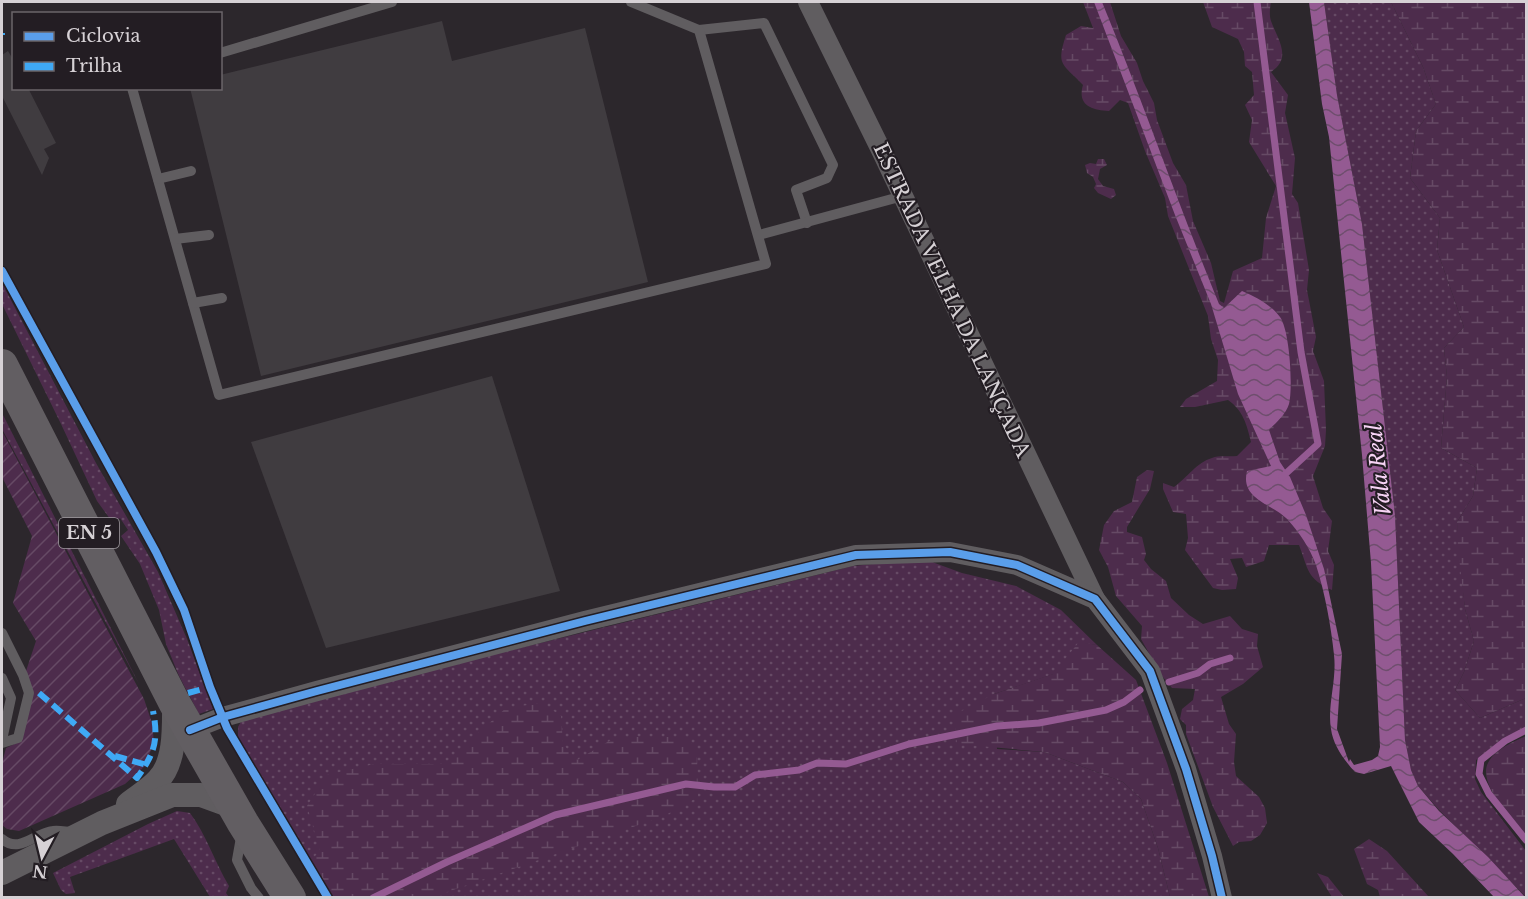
<svg xmlns="http://www.w3.org/2000/svg" width="1528" height="899" font-family="'Libre Baskerville',serif">
	<style>
		.grass { fill: url(#grass-dots) }
		.wetland { fill: url(#wetland-marsh) }
		.garden { fill: url(#garden-furrows) }
		.water { fill: url(#water-waves) }
		.lines { fill: none; stroke-linecap: round; stroke-linejoin: round }
		.stream { stroke: #945a92; stroke-width: 7 }
		.building { fill: #403c40 }
		.service { stroke: #605d60; stroke-width: 10 }
		.minor { stroke: #605d60; stroke-width: 20 }
		.tertiary { stroke: #605d60; stroke-width: 24 }
		.primary { stroke: #625e62; stroke-width: 32 }
		.quiet { stroke: #3fa9f5; stroke-width: 6; stroke-dasharray: 12 6; stroke-linecap: butt }
		.cycleway-casing { stroke: #231d23; stroke-width: 11 }
		.cycleway { stroke: #5a9eea; stroke-width: 8 }
		.labels { text-anchor: middle; dominant-baseline: central; stroke-width: 4.5; stroke-linejoin: round; paint-order: stroke }
		.shield { fill: #231d23; stroke: #a09ba0; stroke-width: 1.5 }
		.shield-label { font-size: 18px; font-weight: bold; fill: #d6d1d5 }
		.street-label { font-size: 20px; fill: #d6d1d5; stroke: #231d23 }
		.water-label { font-size: 21px; font-style: italic; fill: #f7d4f5; stroke: #231d23 }
	</style>
	<defs>
		<pattern id="grass-dots" width="8" height="8" patternUnits="userSpaceOnUse" patternTransform="scale(1.5)"><rect width="8" height="8" fill="#4d2c4c"/><path d="M2 2h.1M6 6h.1" fill="none" stroke="#664a65" stroke-width="1.8" stroke-linecap="round"/></pattern>
		<pattern id="wetland-marsh" width="20" height="14" patternUnits="userSpaceOnUse" patternTransform="scale(1.5)"><rect width="20" height="14" fill="#4d2c4c"/><path d="M1 5h8M5 5V1M11 12h8M15 12V8" fill="none" stroke="#664a65"/></pattern>
		<pattern id="garden-furrows" width="10" height="10" patternUnits="userSpaceOnUse" patternTransform="scale(1.5)"><rect width="10" height="10" fill="#4d2c4c"/><path d="M-1 1l2-2M0 10L10 0M9 11l2-2" fill="none" stroke="#664a65"/></pattern>
		<pattern id="water-waves" width="16" height="10" patternUnits="userSpaceOnUse" patternTransform="scale(1.5)"><rect width="16" height="10" fill="#945a92"/><path d="M0 5q4-4 8 0t8 0" fill="none" stroke="#6e4e6d"/></pattern>
	</defs>
	<rect width="100%" height="100%" fill="#2c272c"/>
	<g class="grass">
		<polygon points="1324,2 1391,2 1423,67 1436,104 1416,131 1410,178 1440,218 1437,250 1464,327 1444,348 1447,377 1441,448 1477,468 1473,496 1457,522 1465,609 1474,641 1464,672 1455,690 1480,718 1526,698 1526,726 1503,739 1476,760 1475,779 1481,792 1526,851 1526,897 1439,810 1418,786 1411,770 1405,740 1395,515 1362,224 1337,95"/>
		<polygon points="2,283 96,463 158,572 187,639 213,709 199,714 179,676 166,644 159,610 140,564 121,536 128,530 120,518 113,523 97,501 61,424 2,304"/>
		<polygon points="2,413 139,684 2,429"/>
		<polygon points="924,559 962,573 1016,586 1061,610 1097,645 1079,643 1054,674 994,694 997,749 1044,752 1123,782 1141,799 1158,848 1170,897 333,897 238,737 238,727 244,716 853,566"/>
		<path d="M177,811L190,813C206,834 215,863 229,886L226,893L229,897H210L174,839L70,877L75,893L66,894L61,890L53,873L148,824Z"/>
	</g>
	<g class="wetland">
		<path d="M1083,2H1110L1121,36L1137,63L1143,81L1154,103L1157,120L1173,163L1186,185L1193,221L1211,263L1220,301L1224,303L1233,271L1262,258L1266,218L1276,186L1249,142L1252,120L1245,105L1254,95L1252,72L1245,66L1244,52L1238,39L1212,27L1203,2H1271C1270,7 1269,15 1271,21C1277,38 1293,58 1271,72L1288,95L1285,113L1295,158L1292,194L1298,203L1309,270L1307,290L1316,337L1313,351L1324,381L1326,430L1325,446L1313,476L1323,508L1332,521L1328,551L1334,565L1332,590C1307,579 1308,569 1299,545H1269L1264,561L1246,567L1242,558L1230,559L1238,578L1236,589L1222,590L1213,588L1185,550L1188,538L1186,514L1173,512L1163,489V483L1174,487C1187,478 1197,462 1212,458C1219,455 1229,457 1237,456L1251,442C1247,425 1243,410 1228,400L1195,407H1180L1186,399L1217,381L1218,360L1211,339L1208,316L1168,216L1165,198L1145,151L1128,103L1120,100L1109,111C1091,110 1077,105 1083,85C1062,63 1056,66 1066,35L1081,26L1093,28Z"/>
		<polygon points="1391,2 1526,2 1526,698 1480,718 1455,690 1464,672 1474,641 1465,609 1458,549 1457,522 1473,496 1477,468 1441,448 1447,377 1444,348 1464,327 1437,250 1440,218 1410,178 1416,131 1436,104 1423,67"/>
		<polygon points="1098,159 1104,159 1107,165 1100,169 1098,179 1103,186 1114,189 1116,195 1111,199 1098,193 1094,188 1096,184 1093,177 1087,173 1085,165 1090,163 1096,164"/>
		<polygon points="1147,470 1154,471 1150,489 1127,527 1127,532 1142,537 1146,554 1144,560 1151,569 1166,581 1171,598 1189,615 1203,624 1230,616 1242,629 1258,634 1257,646 1263,667 1243,684 1221,697 1229,724 1236,734 1234,762 1236,776 1259,797 1265,808 1267,823 1260,835 1251,841 1239,842 1233,846 1213,807 1186,734 1186,725 1180,719 1182,709 1193,700 1195,689 1172,688 1162,676 1141,639 1142,626 1116,596 1108,567 1099,550 1104,525 1114,511 1132,502 1137,477"/>
		<polygon points="1079,642 1097,645 1136,680 1167,763 1209,897 1170,897 1158,848 1141,799 1123,782 1044,752 957,744 954,715 994,694 1053,674"/>
		<polygon points="542,703 561,716 563,744 577,760 616,737 688,737 697,754 698,797 664,816 433,897 333,897 311,860 320,851 307,806 327,775 374,764 444,764 506,708"/>
		<path d="M1526,736V837C1514,821 1477,784 1488,763C1495,749 1513,742 1526,736Z"/>
		<polygon points="1369,839 1387,851 1429,897 1380,897 1378,890 1367,884 1354,849"/>
		<polygon points="1317,873 1328,877 1344,897 1332,897"/>
	</g>
	<polygon class="garden" points="2,431 144,699 152,723 154,742 145,766 125,784 19,831 7,829 2,825 2,763 6,748 21,741 25,674 36,641 13,603 32,536 2,477"/>
	<path class="water" d="M1094,2H1102C1143,102 1178,204 1219,304L1224,308L1242,291C1256,297 1271,305 1280,317C1290,331 1293,388 1289,404C1286,414 1276,423 1269,430L1280,462L1290,477L1306,515L1324,569L1342,654L1337,729L1349,762L1350,759L1354,765L1372,760L1378,756L1380,747L1371,563L1362,455L1329,137L1322,104L1309,2H1324L1337,95L1362,224L1395,515L1405,740L1411,770L1418,786L1439,811L1488,857L1525,897H1494L1453,854L1419,822L1391,766L1364,774L1355,772C1344,760 1333,745 1331,729C1327,706 1337,680 1334,655C1331,626 1325,593 1316,565C1310,548 1299,532 1287,519C1271,503 1240,499 1247,471L1271,466L1238,394L1211,304L1175,215Z"/>
	<g class="lines">
		<g class="stream">
			<polyline points="1257,2 1301,352 1318,444 1282,477"/>
			<polyline points="1169,682 1198,673 1210,664 1230,658"/>
			<polyline points="1526,730 1505,741 1481,760 1479,774 1489,794 1526,840"/>
			<polyline points="373,898 447,862 555,815 686,784 714,787 735,787 755,775 799,770 817,763 846,764 909,744 997,726 1039,723 1106,710 1124,702 1140,690"/>
		</g>
	</g>
	<g class="building">
		<polygon points="442,21 452,61 585,28 648,282 261,376 190,88 220,88 220,75"/>
		<polygon points="8,51 14,61 14,88 28,88 56,143 44,149 49,158 42,175 2,96 2,55"/>
		<polygon points="492,376 560,591 326,648 251,442"/>
	</g>
	<g class="lines">
		<g class="service">
			<polyline points="699,30 764,23 833,165 827,178 796,190 807,223"/>
			<polyline points="220,53 392,2"/>
			<polyline points="132,88 219,395 766,264 699,30 631,2"/>
			<polyline points="158,179 191,171"/>
			<polyline points="759,235 903,196"/>
			<polyline points="175,239 209,235"/>
			<polyline points="193,303 222,298"/>
			<polyline points="2,633 23,675 29,693 18,738 2,743"/>
			<polyline points="2,678 11,698 2,740"/>
			<polyline points="242,832 237,860 251,888 259,898"/>
			<path d="M2,839C19,854 35,833 53,831C59,830 67,832 73,832"/>
		</g>
		<g class="minor">
			<polyline points="808,2 882,152 1095,599"/>
			<polyline points="190,730 223,717 317,691 585,621 856,555 950,552 1017,565 1095,599 1150,671 1186,769 1212,856 1222,898"/>
		</g>
		<g class="tertiary">
			<path d="M128,804C138,796 150,789 158,780C176,762 174,725 174,702"/>
			<polyline points="2,873 102,823 172,795 201,795 234,807"/>
		</g>
		<polyline class="primary" points="2,365 174,702 243,823 290,898"/>
		<g class="quiet">
			<polyline points="2,33 2,35"/>
			<path d="M39,693L137,778C154,754 159,741 153,711"/>
			<polyline points="188,693 210,687"/>
			<polyline points="115,756 147,765"/>
		</g>
		<defs>
			<g id="cycleway">
				<polyline points="2,271 156,552 184,610 210,687 227,728 328,898"/>
				<polyline points="190,730 223,717 317,691 585,621 856,555 950,552 1017,565 1095,599 1150,671 1186,769 1212,856 1222,898"/>
			</g>
		</defs>
		<use href="#cycleway" class="cycleway-casing"/>
		<use href="#cycleway" class="cycleway"/>
	</g>
	<g class="labels">
		<rect class="shield" x="59" y="518" width="60" height="30" rx="4.5"/>
		<g class="shield-label">
			<text x="89" y="533">EN 5</text>
		</g>
		<g class="street-label">
			<text transform="translate(952 300) rotate(65)">ESTRADA VELHA DA LANÇADA</text>
		</g>
		<g class="water-label">
			<text transform="translate(1379 470) rotate(-96)">Vala Real</text>
		</g>
	</g>
	<rect width="1528" height="899" fill="none" stroke="#d6d1d5" stroke-width="6"/>
	<rect x="12" y="12" width="210" height="78" fill="#231d23" stroke="#6b656a" stroke-width="1.5"/>
	<rect x="24" y="32" width="30" height="9" fill="#5a9eea" stroke="#6b656a" stroke-width="1.5"/>
	<text x="66" y="42" font-size="18" fill="#d6d1d5">Ciclovia</text>
	<rect x="24" y="62" width="30" height="9" fill="#3fa9f5" stroke="#6b656a" stroke-width="1.5"/>
	<text x="66" y="72" font-size="18" fill="#d6d1d5">Trilha</text>
	<g transform="translate(42 857) rotate(187)" stroke="#231d23" stroke-width="4.5" paint-order="stroke">
	<path d="M0-4.5L10 22L0 15L-10 22Z" fill="#d6d1d5"/>
	<text y="-9" font-size="16" font-weight="bold" text-anchor="middle" fill="#d6d1d5">N</text>
	</g>
</svg>
